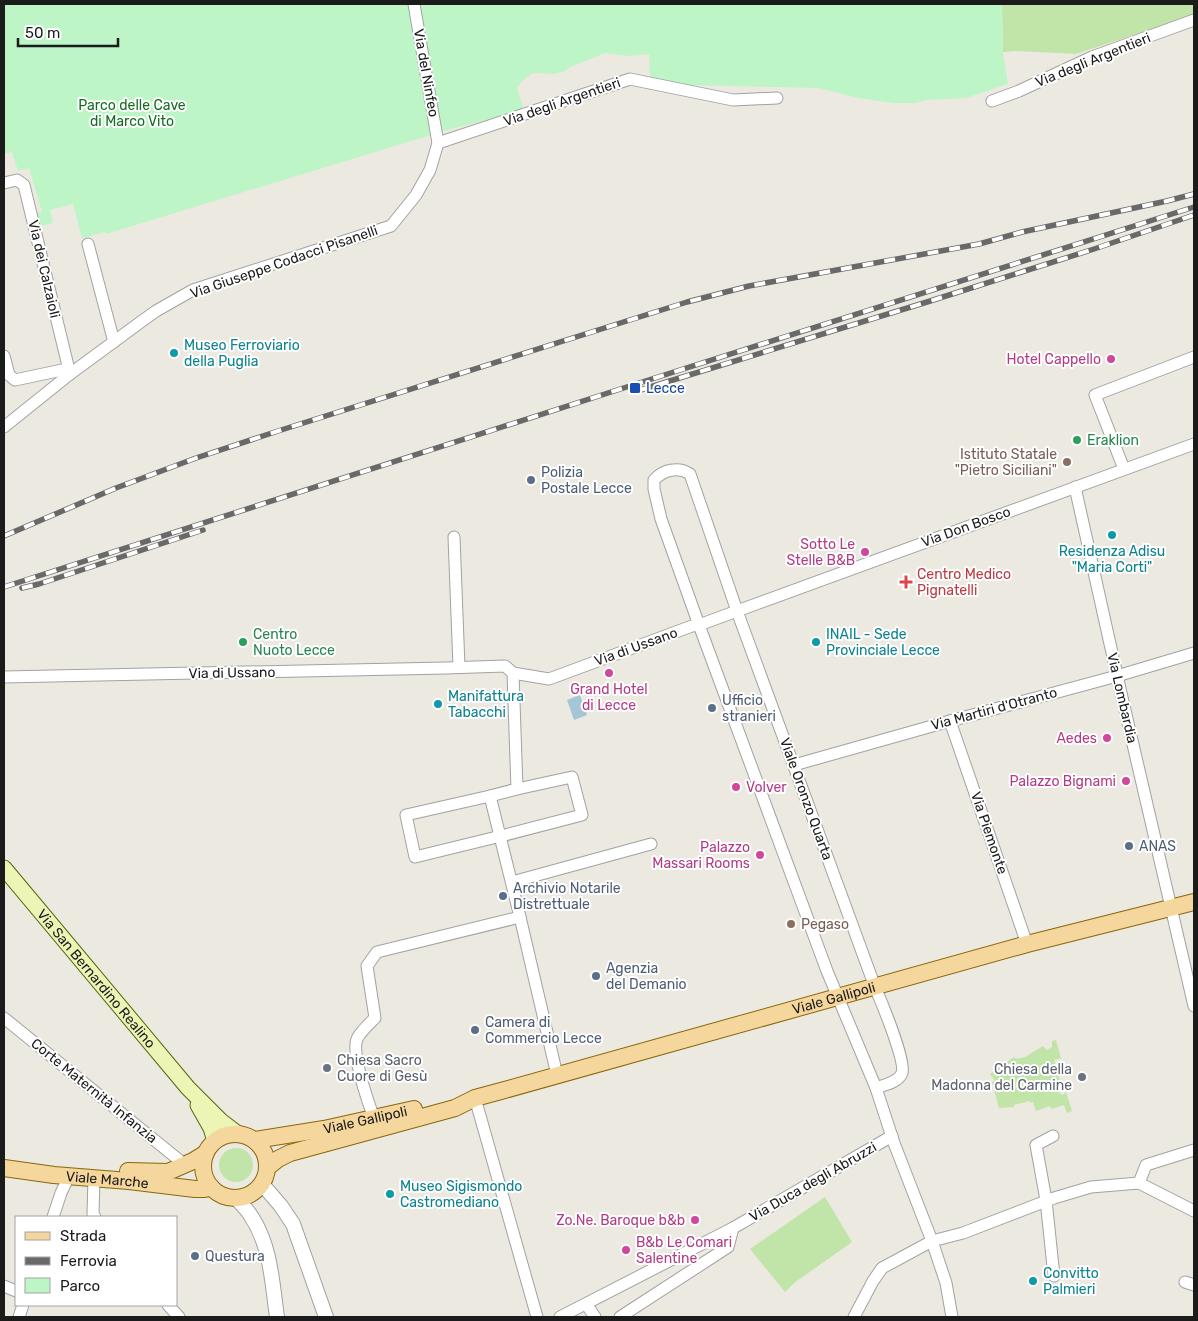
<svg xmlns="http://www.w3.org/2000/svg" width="1198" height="1321" font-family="Rubik,sans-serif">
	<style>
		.grass { fill: #c1e4a9 }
		.park { fill: #bef5c7 }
		.water { fill: #a3c7d7 }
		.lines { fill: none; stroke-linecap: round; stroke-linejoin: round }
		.minor-casing { stroke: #a2a2a2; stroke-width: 13 }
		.tertiary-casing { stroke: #a2a2a2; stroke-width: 16 }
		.secondary-casing { stroke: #57680b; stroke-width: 17 }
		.primary-casing { stroke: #886809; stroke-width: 18 }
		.minor { stroke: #fff; stroke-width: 11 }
		.tertiary { stroke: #fff; stroke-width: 14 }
		.secondary { stroke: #ecf4b6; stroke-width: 15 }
		.primary { stroke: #f5d69c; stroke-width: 16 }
		.rail-casing { stroke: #696969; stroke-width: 5.5 }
		.rail { stroke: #fff; stroke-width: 4; stroke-dasharray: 11; stroke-linecap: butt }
		.culture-dot { fill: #0f9aa8; stroke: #fff; stroke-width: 2 }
		.hotel-dot { fill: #d1479c; stroke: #fff; stroke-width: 2 }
		.transit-dot { fill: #1a4fb4; stroke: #fff; stroke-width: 2 }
		.leisure-dot { fill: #2e9e5b; stroke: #fff; stroke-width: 2 }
		.education-dot { fill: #8d6e63; stroke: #fff; stroke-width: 2 }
		.service-dot { fill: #5c6f8a; stroke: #fff; stroke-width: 2 }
		.health-dot { fill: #e0444e; stroke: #fff; stroke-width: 2 }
		.worship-dot { fill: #6b7280; stroke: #fff; stroke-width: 2 }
		.labels { text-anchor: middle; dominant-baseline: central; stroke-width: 4; stroke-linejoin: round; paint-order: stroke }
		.street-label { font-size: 14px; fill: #1b1b1b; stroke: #fff }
		.park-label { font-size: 14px; fill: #126f21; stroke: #fff }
		.culture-label { font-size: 14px; fill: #0d838f; stroke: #fff; text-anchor: start }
		.hotel-label { font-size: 14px; fill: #b23c85; stroke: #fff; text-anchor: end }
		.transit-label { font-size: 14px; fill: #164399; stroke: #fff; text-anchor: start }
		.leisure-label { font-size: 14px; fill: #27864d; stroke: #fff; text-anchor: start }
		.education-label { font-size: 14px; fill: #785e54; stroke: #fff; text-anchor: end }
		.service-label { font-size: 14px; fill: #4e5e75; stroke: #fff; text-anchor: start }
		.health-label { font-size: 14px; fill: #be3a42; stroke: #fff; text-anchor: start }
		.worship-label { font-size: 14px; fill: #5b616d; stroke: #fff; text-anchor: start }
	</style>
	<rect width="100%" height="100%" fill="#ece9e1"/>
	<g class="grass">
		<polygon points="1002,4 1194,4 1194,15 1076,54 1017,51 1003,52"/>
		<polygon points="1056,1040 1061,1058 1054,1060 1062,1088 1060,1089 1059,1093 1063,1095 1066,1092 1072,1111 1067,1113 1064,1105 1051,1109 1050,1106 1036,1111 1033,1102 1030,1103 1030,1101 1014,1105 1014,1107 999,1108 992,1082 995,1081 990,1074 1006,1061 1007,1062 1014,1057 1016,1059 1025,1057 1043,1046 1047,1050 1052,1047 1052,1041"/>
		<circle cx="236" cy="1165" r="17"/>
		<polygon points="825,1197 852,1242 794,1283 785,1292 750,1249"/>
	</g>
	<polygon class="park" points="4,4 1002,4 1003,52 1008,84 966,98 927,100 914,103 894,103 858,98 819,88 686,85 650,77 649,54 629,56 605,53 570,67 565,71 554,74 533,73 522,81 517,88 524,110 444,131 106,234 105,232 82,238 73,204 50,210 53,223 40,226 36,213 42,212 29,168 18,171 12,152 4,154"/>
	<polygon class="water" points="580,695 587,715 574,720 567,700"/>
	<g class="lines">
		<defs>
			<g id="minor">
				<polyline points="992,101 1019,91 1092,57 1194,20"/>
				<polyline points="438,143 630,79 733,100 777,98"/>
				<polyline points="4,183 17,180 24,185 70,374"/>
				<polyline points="88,244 114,342"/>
				<polyline points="4,356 9,375 15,380 62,370 70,374"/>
				<polyline points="4,427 70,374 142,321 156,311 193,290 391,226 416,195 430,170 438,143 414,4"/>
				<polyline points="1124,469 1095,395 1194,357"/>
				<polyline points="1075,487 1121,693 1194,1006"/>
				<polyline points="454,537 459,667"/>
				<polyline points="513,673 517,789 490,796 520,917 557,1075"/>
				<polyline points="4,677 446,668 505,666 513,673 549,679 692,626 699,625 737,611 1194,444"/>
				<polyline points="950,721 1027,944"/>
				<polyline points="794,765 950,721 1117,676 1194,653"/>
				<polyline points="490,796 406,815 415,857 501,836 582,815 572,777 517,789"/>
				<polyline points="512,882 651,844"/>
				<polyline points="4,1018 179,1160 183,1166"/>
				<path d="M876,1088C884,1085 899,1082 902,1073C906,1061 881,1001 875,987L737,611L690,474C678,466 663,470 654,480V489L661,519L699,625L827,971L876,1088L894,1143L932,1241L946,1283L952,1317"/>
				<polyline points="475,1098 537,1317"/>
				<path d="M374,1118C368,1102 351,1053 357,1039C360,1032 370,1023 375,1018L367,966L377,952L520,917"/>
				<polyline points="1053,1136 1036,1145 1046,1200 1054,1276"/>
				<polyline points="94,1178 93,1214 95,1217"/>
				<polyline points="1139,1183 1146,1165 1194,1150"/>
				<polyline points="53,1217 61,1193 69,1176"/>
				<polyline points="1185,1282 1194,1285"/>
				<polyline points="4,1286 16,1291"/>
				<polyline points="586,1304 595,1317"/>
				<polyline points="168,1305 179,1317"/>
				<polyline points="19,1317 23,1305"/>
				<polyline points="560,1317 733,1228 892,1136"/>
				<polyline points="620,1317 728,1247 733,1228"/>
				<polyline points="854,1317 873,1281 882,1268 932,1241 963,1233 1054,1198 1091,1187 1139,1183 1194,1211"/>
			</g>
			<g id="tertiary">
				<polyline points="262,1184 281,1206 293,1224 326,1317"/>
				<path d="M236,1198C241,1204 247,1209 251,1216C271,1246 272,1282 277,1317"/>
			</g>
			<g id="secondary">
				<path id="s1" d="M4,868L188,1088L221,1121L238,1134"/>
				<polyline points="198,1105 211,1128 215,1141"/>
			</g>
			<g id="primary">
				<circle cx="235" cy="1166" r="32"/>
				<path id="s2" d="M255,1140L324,1129L414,1109"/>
				<path id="s3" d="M268,1167L278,1159L290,1153L455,1108L475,1098L501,1091L1027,944L1194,902"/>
				<path id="s4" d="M4,1168L54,1175L129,1181L195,1189H205L211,1187"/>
				<polyline points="128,1171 168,1172 193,1161 206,1153"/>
			</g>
		</defs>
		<use href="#minor" class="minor-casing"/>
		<use href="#tertiary" class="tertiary-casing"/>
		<use href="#secondary" class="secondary-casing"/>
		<use href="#primary" class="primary-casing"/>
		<use href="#minor" class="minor"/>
		<use href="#tertiary" class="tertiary"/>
		<use href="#secondary" class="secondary"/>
		<use href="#primary" class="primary"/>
		<defs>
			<g id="rail">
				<polyline points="637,391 927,302 1094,249 1194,215"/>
				<polyline points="4,536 116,488 196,458 278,431 687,302 749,286 979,244 1022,232 1167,201 1194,194"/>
				<polyline points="4,587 636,384 1194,207"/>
				<polyline points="22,588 39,584 203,530"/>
			</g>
		</defs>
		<use href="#rail" class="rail-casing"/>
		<use href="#rail" class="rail"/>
	</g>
	<g class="culture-dot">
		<circle cx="174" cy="353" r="5"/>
		<circle cx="1112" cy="535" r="5"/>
		<circle cx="816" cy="642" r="5"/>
		<circle cx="438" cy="704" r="5"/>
		<circle cx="390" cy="1194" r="5"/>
		<circle cx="1033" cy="1281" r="5"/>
	</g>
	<g class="hotel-dot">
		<circle cx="1111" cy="359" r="5"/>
		<circle cx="865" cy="552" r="5"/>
		<circle cx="609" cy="673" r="5"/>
		<circle cx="1107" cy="738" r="5"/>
		<circle cx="1126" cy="781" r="5"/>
		<circle cx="736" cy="787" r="5"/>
		<circle cx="760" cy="855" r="5"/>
		<circle cx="695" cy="1220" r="5"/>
		<circle cx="626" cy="1250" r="5"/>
	</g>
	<rect class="transit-dot" x="629" y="382" width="12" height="12" rx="2.5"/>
	<g class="leisure-dot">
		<circle cx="1077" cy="440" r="5"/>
		<circle cx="243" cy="642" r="5"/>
	</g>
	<g class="education-dot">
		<circle cx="1067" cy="462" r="5"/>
		<circle cx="791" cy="924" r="5"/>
	</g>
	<g class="service-dot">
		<circle cx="531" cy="480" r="5"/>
		<circle cx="712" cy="708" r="5"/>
		<circle cx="1129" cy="846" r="5"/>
		<circle cx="503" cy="896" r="5"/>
		<circle cx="596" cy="976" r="5"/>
		<circle cx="475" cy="1030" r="5"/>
		<circle cx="195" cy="1256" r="5"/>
	</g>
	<path class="health-dot" d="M903.5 574.5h5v5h5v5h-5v5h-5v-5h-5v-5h5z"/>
	<g class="worship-dot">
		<circle cx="327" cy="1068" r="5"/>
		<circle cx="1082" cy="1077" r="5"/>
	</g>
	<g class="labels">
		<g class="street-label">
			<text transform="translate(1093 60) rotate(-22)">Via degli Argentieri</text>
			<text transform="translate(426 73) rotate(80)">Via del Ninfeo</text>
			<text transform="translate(562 102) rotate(-19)">Via degli Argentieri</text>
			<text transform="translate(284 262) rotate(-19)">Via Giuseppe Codacci Pisanelli</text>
			<text transform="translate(44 269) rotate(77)">Via dei Calzaioli</text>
			<text transform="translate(966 527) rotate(-20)">Via Don Bosco</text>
			<text transform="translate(636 647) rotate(-20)">Via di Ussano</text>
			<text transform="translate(232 673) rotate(-1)">Via di Ussano</text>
			<text transform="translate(1122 698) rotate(77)">Via Lombardia</text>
			<text transform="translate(994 709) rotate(-15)">Via Martiri d'Otranto</text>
			<text transform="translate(806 799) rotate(70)">Viale Oronzo Quarta</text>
			<text transform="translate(989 833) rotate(71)">Via Piemonte</text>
			<text stroke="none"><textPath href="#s1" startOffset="144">Via San Bernardino Realino</textPath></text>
			<text stroke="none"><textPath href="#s3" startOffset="592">Viale Gallipoli</textPath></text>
			<text transform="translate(94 1091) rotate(39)">Corte Maternità Infanzia</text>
			<text stroke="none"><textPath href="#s2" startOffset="112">Viale Gallipoli</textPath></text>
			<text stroke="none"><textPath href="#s4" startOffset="104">Viale Marche</textPath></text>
			<text transform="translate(813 1182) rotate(-30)">Via Duca degli Abruzzi</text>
		</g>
		<g class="park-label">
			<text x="132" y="105">Parco delle Cave<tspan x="132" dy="16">di Marco Vito</tspan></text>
		</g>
		<g class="culture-label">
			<text x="184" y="345">Museo Ferroviario<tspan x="184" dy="16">della Puglia</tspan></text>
			<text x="1112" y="551" text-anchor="middle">Residenza Adisu<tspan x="1112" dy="16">"Maria Corti"</tspan></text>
			<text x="826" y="634">INAIL - Sede<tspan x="826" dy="16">Provinciale Lecce</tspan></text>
			<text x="448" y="696">Manifattura<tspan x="448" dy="16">Tabacchi</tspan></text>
			<text x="400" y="1186">Museo Sigismondo<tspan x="400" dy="16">Castromediano</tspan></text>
			<text x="1043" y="1273">Convitto<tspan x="1043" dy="16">Palmieri</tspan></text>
		</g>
		<g class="hotel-label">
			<text x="1101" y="359">Hotel Cappello</text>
			<text x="855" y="544">Sotto Le<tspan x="855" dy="16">Stelle B&amp;B</tspan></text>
			<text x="609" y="689" text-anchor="middle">Grand Hotel<tspan x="609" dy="16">di Lecce</tspan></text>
			<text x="1097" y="738">Aedes</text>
			<text x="1116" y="781">Palazzo Bignami</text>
			<text x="746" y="787" text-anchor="start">Volver</text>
			<text x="750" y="847">Palazzo<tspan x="750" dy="16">Massari Rooms</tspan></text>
			<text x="685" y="1220">Zo.Ne. Baroque b&amp;b</text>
			<text x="636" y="1242" text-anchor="start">B&amp;b Le Comari<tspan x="636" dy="16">Salentine</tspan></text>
		</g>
		<g class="transit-label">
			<text x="646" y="388">Lecce</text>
		</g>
		<g class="leisure-label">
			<text x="1087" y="440">Eraklion</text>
			<text x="253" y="634">Centro<tspan x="253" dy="16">Nuoto Lecce</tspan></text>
		</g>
		<g class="education-label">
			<text x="1057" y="454">Istituto Statale<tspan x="1057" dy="16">"Pietro Siciliani"</tspan></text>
			<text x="801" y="924" text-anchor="start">Pegaso</text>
		</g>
		<g class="service-label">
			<text x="541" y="472">Polizia<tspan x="541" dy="16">Postale Lecce</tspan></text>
			<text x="722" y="700">Ufficio<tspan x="722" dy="16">stranieri</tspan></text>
			<text x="1139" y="846">ANAS</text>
			<text x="513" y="888">Archivio Notarile<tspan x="513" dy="16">Distrettuale</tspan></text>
			<text x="606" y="968">Agenzia<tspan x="606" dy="16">del Demanio</tspan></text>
			<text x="485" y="1022">Camera di<tspan x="485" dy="16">Commercio Lecce</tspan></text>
			<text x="205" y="1256">Questura</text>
		</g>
		<g class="health-label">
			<text x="917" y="574">Centro Medico<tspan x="917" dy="16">Pignatelli</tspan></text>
		</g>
		<g class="worship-label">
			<text x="337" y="1060">Chiesa Sacro<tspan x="337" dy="16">Cuore di Gesù</tspan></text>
			<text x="1072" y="1069" text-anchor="end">Chiesa della<tspan x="1072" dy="16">Madonna del Carmine</tspan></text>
		</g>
	</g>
	<rect width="1198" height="1321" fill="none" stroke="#1b1b1b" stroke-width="10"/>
	<rect x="15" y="1216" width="162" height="90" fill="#ffffff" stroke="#a4a4a4"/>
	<rect x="25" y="1232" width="25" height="8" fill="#f5d69c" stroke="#a4a4a4"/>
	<text x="60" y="1241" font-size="15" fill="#1b1b1b">Strada</text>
	<rect x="25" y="1257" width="25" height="8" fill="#696969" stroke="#a4a4a4"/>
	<text x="60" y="1266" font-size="15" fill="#1b1b1b">Ferrovia</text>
	<rect x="25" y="1278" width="25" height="15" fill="#bef5c7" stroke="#a4a4a4"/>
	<text x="60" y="1291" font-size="15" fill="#1b1b1b">Parco</text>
	<path d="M18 38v8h100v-8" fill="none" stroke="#1b1b1b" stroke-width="2.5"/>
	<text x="25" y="38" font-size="15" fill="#1b1b1b" stroke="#ffffff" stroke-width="4" paint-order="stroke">50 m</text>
</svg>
